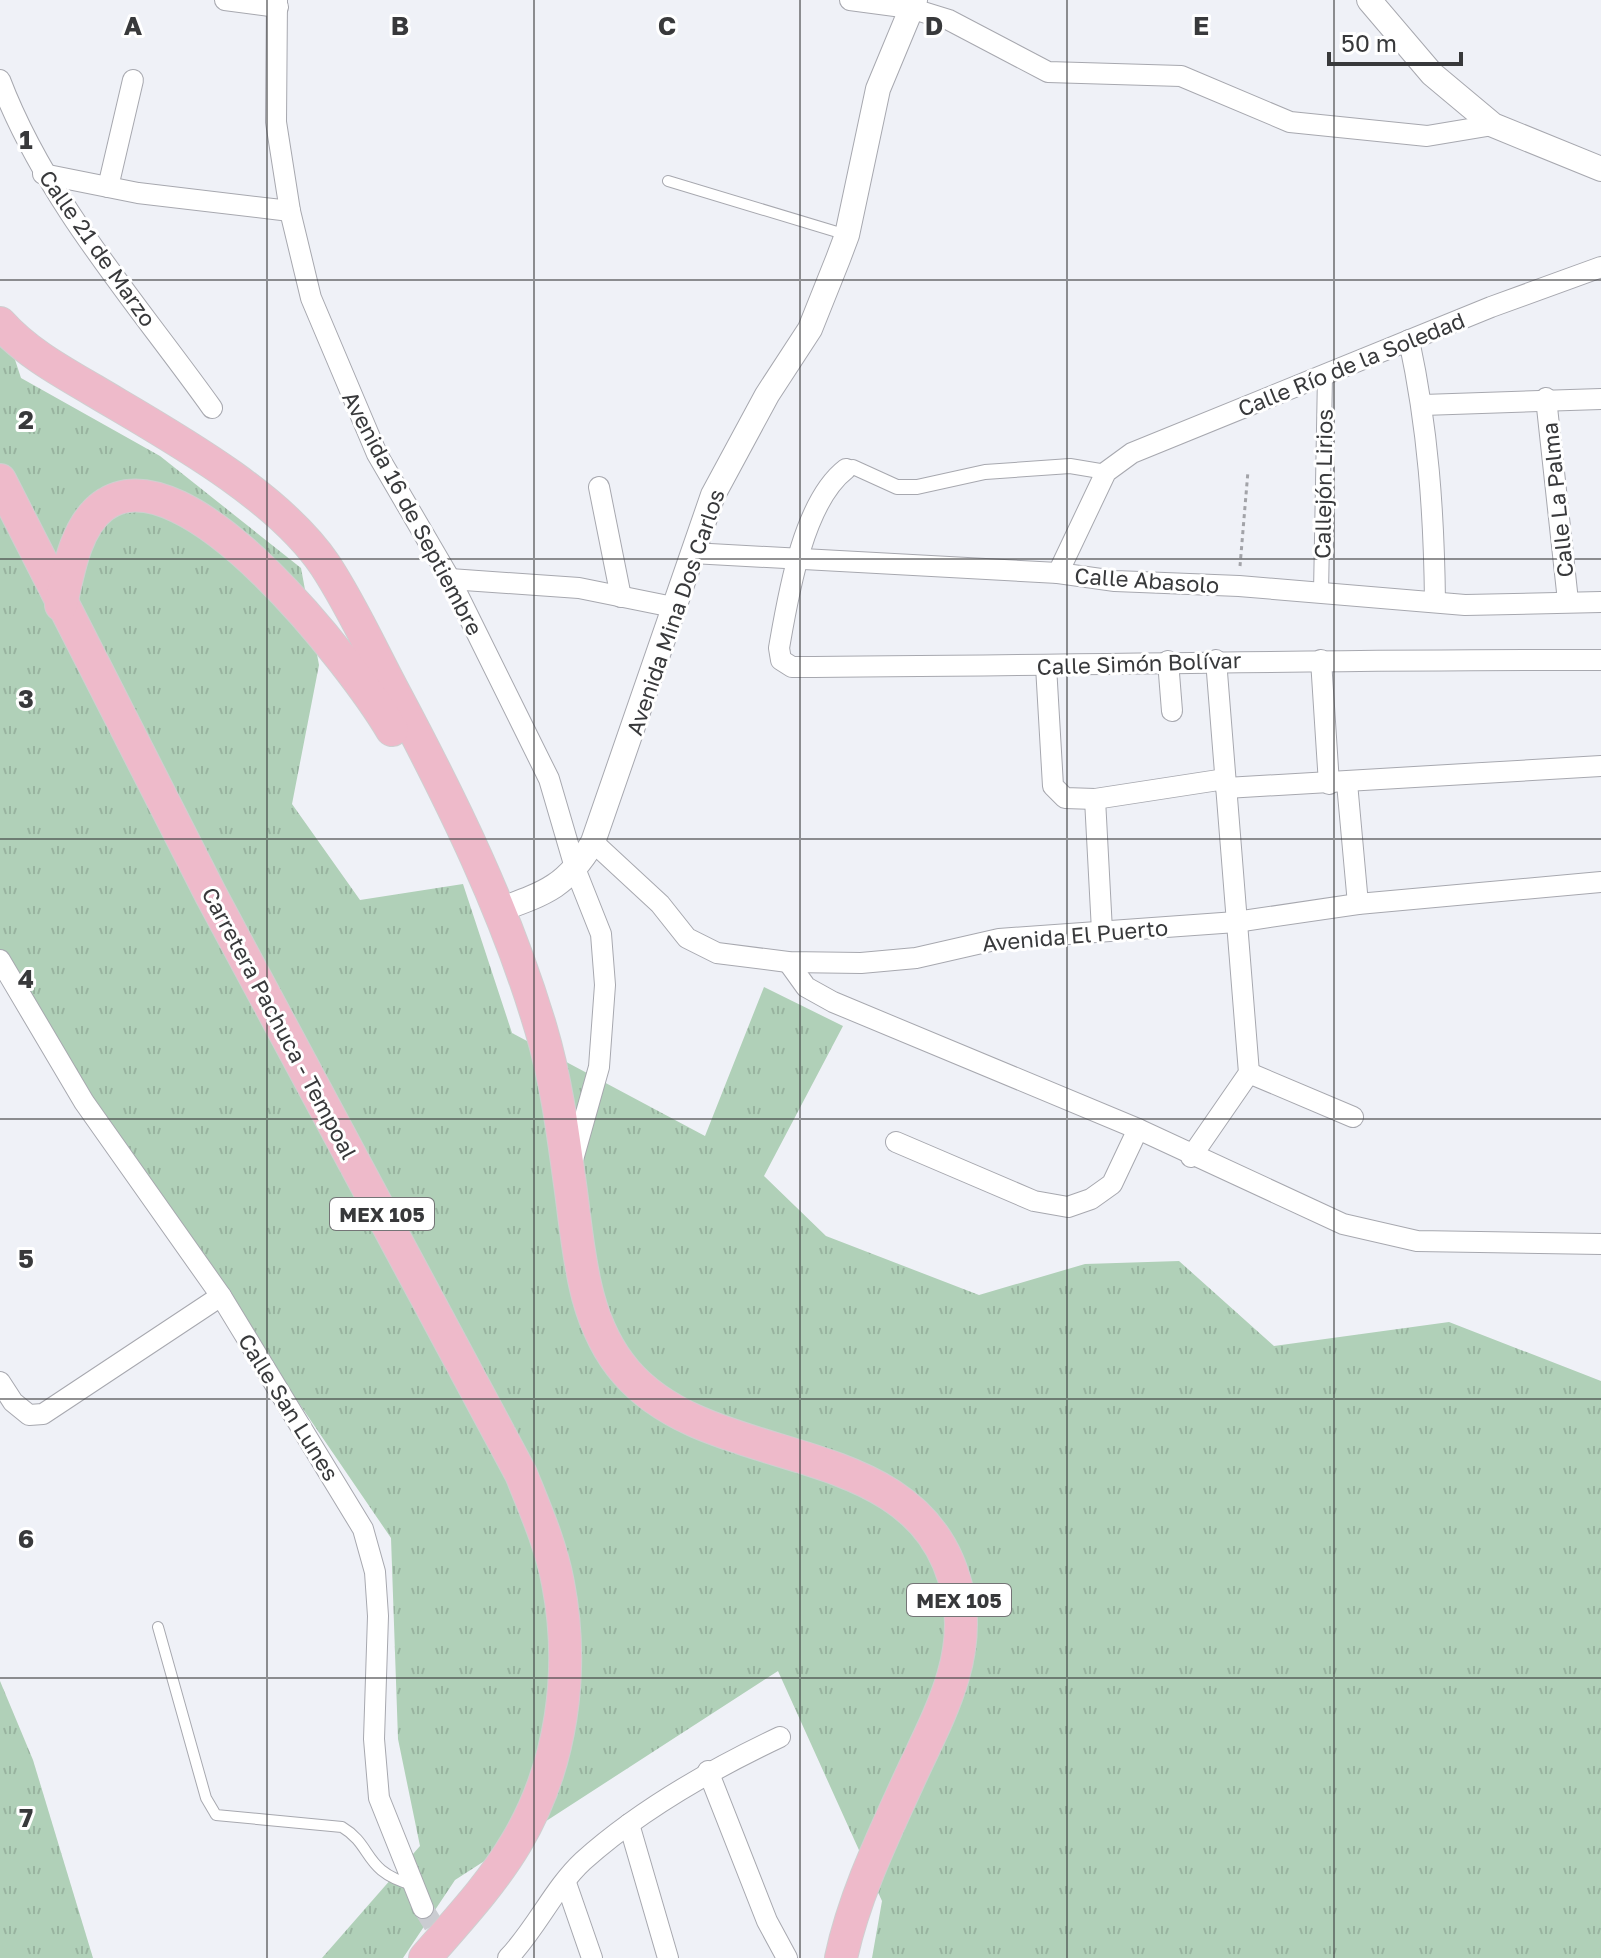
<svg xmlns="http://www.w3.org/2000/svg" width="1601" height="1958" font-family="'Golos Text',sans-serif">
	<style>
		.grass { fill: url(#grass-tufts) }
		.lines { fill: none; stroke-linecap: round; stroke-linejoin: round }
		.minor-tunnel { stroke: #caccd1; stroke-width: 20; stroke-dasharray: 20 10; stroke-linecap: butt }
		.service-casing { stroke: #a7a8af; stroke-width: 12 }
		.pedestrian-casing { stroke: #a7a8af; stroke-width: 16 }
		.minor-casing { stroke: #a7a8af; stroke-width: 22 }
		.tertiary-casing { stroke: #a7a8af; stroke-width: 26 }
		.primary-casing { stroke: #cfcfd0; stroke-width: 34 }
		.path { stroke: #a2a3a8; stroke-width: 3; stroke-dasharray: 4 4; stroke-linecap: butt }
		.service { stroke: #fff; stroke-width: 10 }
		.pedestrian { stroke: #fff; stroke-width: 14 }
		.minor { stroke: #fff; stroke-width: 20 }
		.tertiary { stroke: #fff; stroke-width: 24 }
		.primary { stroke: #eebaca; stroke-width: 32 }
		.grid { fill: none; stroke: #38393b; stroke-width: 2; stroke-opacity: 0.55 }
		.labels { text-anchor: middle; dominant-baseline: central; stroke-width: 6; stroke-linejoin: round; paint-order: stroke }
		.shield { fill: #fff; stroke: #747476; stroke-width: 2 }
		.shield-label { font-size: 20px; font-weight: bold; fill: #38393b }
		.street-label { font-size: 22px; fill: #38393b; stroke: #fff }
		.grid-label { font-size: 26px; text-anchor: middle; font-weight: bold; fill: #38393b; stroke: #fff; stroke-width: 6; stroke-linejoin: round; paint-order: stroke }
	</style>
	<defs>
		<pattern id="grass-tufts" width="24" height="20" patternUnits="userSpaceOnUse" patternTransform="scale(2)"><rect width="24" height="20" fill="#b0d0b8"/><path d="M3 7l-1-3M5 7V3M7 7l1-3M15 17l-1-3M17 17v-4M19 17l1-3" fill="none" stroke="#98b39f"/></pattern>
	</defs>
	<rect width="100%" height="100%" fill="#eff1f7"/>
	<g class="grass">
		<polygon points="0,314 21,378 160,456 301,568 319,665 292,804 360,900 463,884 512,1033 705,1136 764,987 843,1026 764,1176 826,1236 979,1295 1085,1264 1179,1261 1274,1346 1449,1322 1601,1381 1601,1958 872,1958 882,1901 778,1671 455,1880 403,1958 322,1958 420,1846 398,1739 391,1538 0,965"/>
		<polygon points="0,1681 33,1760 93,1958 0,1958"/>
	</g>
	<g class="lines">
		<polyline class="minor-tunnel" points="423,1908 454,1958"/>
		<defs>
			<g id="service">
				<polyline points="668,181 847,235"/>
				<path d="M158,1627L206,1798L216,1815L342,1827C374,1846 362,1871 413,1885"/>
			</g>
			<g id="pedestrian">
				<polyline points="846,469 853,467 897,487 917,487 985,472 1070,466 1106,472"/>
				<polyline points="1321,593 1325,375"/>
			</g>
			<g id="minor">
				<polyline points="225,0 278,7"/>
				<polyline points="277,0 276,122 290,211 311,298 377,454 450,579 549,779 576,871 601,934 605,985 599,1067 572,1163"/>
				<polyline points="850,0 910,8 949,20 1048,72 1181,76 1290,122 1427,136 1493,125"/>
				<path d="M0,80C46,201 137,303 212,408"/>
				<polyline points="43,174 138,193 290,211"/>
				<polyline points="108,187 133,80"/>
				<path d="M1409,340C1428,428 1434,512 1435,602"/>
				<polyline points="1546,398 1568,601"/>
				<polyline points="1423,405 1601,399"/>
				<path d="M846,469C803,502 788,596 779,648L781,660L792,667C1062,666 1331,659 1601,660"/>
				<polyline points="599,487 621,597"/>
				<polyline points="692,553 1058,573 1115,581 1239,586 1465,605 1601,602"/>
				<polyline points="1058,573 1106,472 1132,453 1491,307 1601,267"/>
				<polyline points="450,579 579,588 673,607"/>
				<polyline points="1321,660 1329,784"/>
				<polyline points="1168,661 1172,711"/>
				<polyline points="1046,666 1053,786 1065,798 1095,799 1225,779"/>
				<polyline points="1347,783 1358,904"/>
				<polyline points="1226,788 1601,766"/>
				<polyline points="1095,799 1102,931"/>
				<polyline points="593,842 660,904 687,938 717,953 788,962 861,963 916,958 999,939 1236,922 1358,904 1601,882"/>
				<polyline points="0,960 84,1102 221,1296 363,1529 375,1572 378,1616 374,1739 379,1798 423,1908"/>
				<polyline points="788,962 806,987 833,1002 1138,1129 1343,1224 1417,1241 1601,1244"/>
				<polyline points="1249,1073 1353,1117"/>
				<polyline points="896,1142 1034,1201 1068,1207 1091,1199 1112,1184 1138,1129"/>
				<polyline points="1191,1157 1249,1073 1216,660"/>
				<polyline points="0,1382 13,1402 29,1415 43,1414 221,1296"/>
				<polyline points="708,1771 767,1921 787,1958"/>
				<polyline points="629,1824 668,1958"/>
				<polyline points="566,1883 592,1958"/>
				<path d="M508,1958C536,1929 554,1888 583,1861C641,1809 710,1770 780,1737"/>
			</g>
			<g id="tertiary">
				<polyline points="1369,0 1432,74 1493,125 1601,169"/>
				<path d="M499,910C546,893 567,886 593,842L713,495L767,395L810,329L838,259L847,235L878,89L915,0"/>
			</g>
			<g id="primary">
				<path d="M0,323C26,352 59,370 93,390C167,434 276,493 325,565C352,606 372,651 395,694C453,803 506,911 541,1029C556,1079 563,1133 570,1184C579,1247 581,1320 626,1372C715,1476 924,1430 958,1594C972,1662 935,1722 908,1782C882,1839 854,1897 841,1958"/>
				<path d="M0,480L211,895L521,1474C535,1509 551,1545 558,1583C575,1671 562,1766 516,1843C491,1885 457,1921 425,1958"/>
				<path d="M61,605C68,573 75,527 103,506C186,445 356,669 392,730"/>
			</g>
		</defs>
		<use href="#service" class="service-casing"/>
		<use href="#pedestrian" class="pedestrian-casing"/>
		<use href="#minor" class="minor-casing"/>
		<use href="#tertiary" class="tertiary-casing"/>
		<use href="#primary" class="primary-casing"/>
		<polyline class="path" points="1240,566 1248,471"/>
		<use href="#service" class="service"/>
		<use href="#pedestrian" class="pedestrian"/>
		<use href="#minor" class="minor"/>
		<use href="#tertiary" class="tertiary"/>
		<use href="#primary" class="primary"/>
	</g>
	<path class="grid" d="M267,0V1958M534,0V1958M800,0V1958M1067,0V1958M1334,0V1958M0,280H1601M0,559H1601M0,839H1601M0,1119H1601M0,1399H1601M0,1678H1601"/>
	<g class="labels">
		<g class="shield">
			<rect x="330" y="1198" width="104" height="32" rx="6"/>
			<rect x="907" y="1584" width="104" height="32" rx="6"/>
		</g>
		<g class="shield-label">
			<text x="382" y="1214">MEX 105</text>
			<text x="959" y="1600">MEX 105</text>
		</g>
		<g class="street-label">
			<text transform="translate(98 248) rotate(55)">Calle 21 de Marzo</text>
			<text transform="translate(1351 364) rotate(-22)">Calle Río de la Soledad</text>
			<text transform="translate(1323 484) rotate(-89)">Callejón Lirios</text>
			<text transform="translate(1557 500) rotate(-96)">Calle La Palma</text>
			<text transform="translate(413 513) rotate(62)">Avenida 16 de Septiembre</text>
			<text transform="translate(1147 580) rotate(4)">Calle Abasolo</text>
			<text transform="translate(675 612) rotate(-71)">Avenida Mina Dos Carlos</text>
			<text transform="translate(1139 663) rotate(-2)">Calle Simón Bolívar</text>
			<text transform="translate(1075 935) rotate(-5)">Avenida El Puerto</text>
			<text transform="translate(280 1023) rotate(62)">Carretera Pachuca - Tempoal</text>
			<text transform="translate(289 1407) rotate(58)">Calle San Lunes</text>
		</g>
	</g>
	<g class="grid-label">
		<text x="133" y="35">A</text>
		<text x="400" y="35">B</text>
		<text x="667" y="35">C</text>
		<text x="934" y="35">D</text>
		<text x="1201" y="35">E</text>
		<text x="26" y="149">1</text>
		<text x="26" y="429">2</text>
		<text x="26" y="708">3</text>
		<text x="26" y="988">4</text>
		<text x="26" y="1268">5</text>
		<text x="26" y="1548">6</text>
		<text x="26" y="1827">7</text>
	</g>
	<path d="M1329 52v12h132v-12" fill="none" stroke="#38393b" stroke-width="4"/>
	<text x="1341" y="52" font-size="24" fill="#38393b" stroke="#ffffff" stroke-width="6" paint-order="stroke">50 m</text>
</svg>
